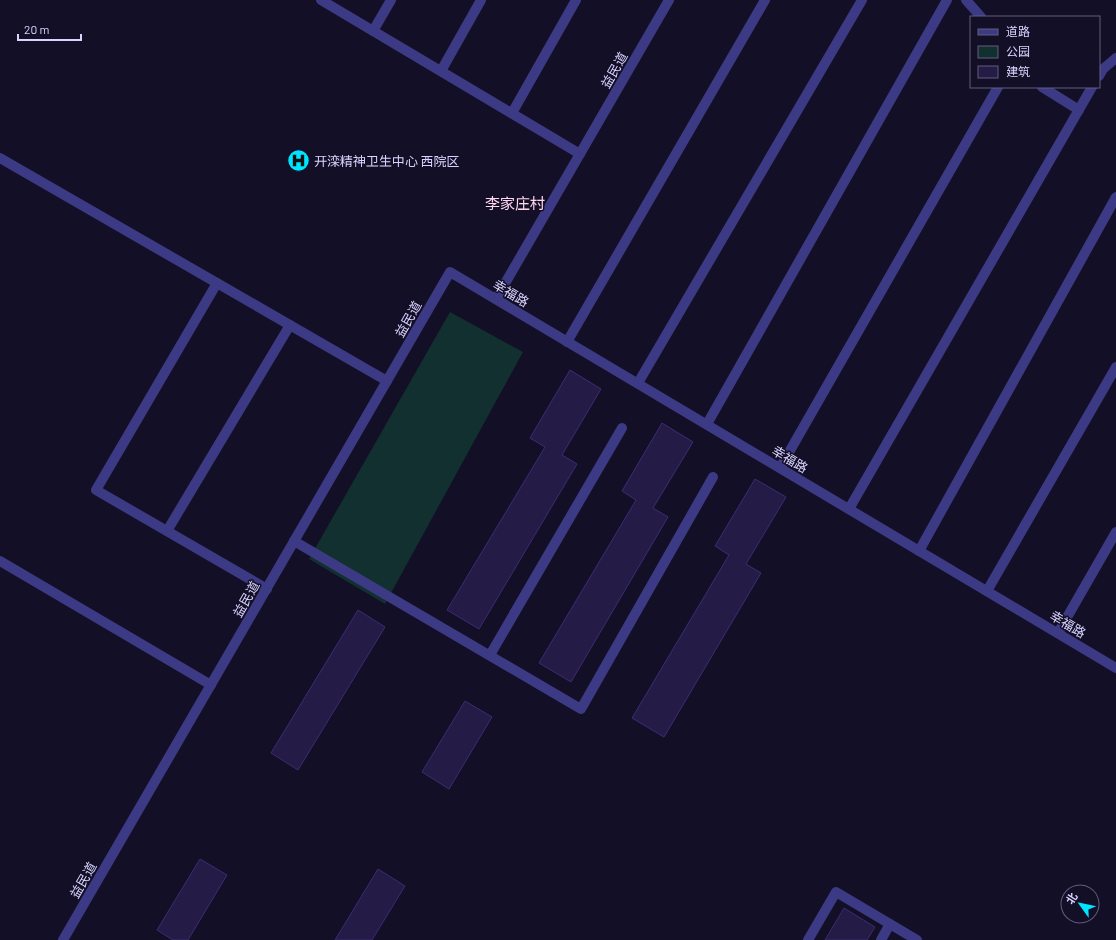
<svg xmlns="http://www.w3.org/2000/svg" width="1116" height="940" font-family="Barlow,'Noto Sans SC',sans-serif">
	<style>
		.green { fill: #12302f }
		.building { fill: #241b47; stroke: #3b2d73 }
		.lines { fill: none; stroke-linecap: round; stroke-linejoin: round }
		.service { stroke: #3d3a85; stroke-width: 10 }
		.minor { stroke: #3d3a85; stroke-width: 10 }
		.tertiary { stroke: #3d3a85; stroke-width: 10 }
		.labels { text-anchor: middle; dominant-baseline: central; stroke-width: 3; stroke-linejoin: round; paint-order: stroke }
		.street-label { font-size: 13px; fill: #d9d4ff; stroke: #130f26 }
		.poi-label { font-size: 13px; fill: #d9d4ff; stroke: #130f26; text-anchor: start }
		.quarter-label { font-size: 15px; fill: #ffd6f0; stroke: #130f26 }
	</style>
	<rect width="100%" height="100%" fill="#130f26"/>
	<polygon class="green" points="450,312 523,352 385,604 309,559"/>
	<g class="building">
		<polygon points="570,370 601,389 562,455 577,464 479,629 447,610 545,447 530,438"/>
		<polygon points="662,423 693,442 653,508 668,517 571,682 539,663 636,500 622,491"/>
		<polygon points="755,479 786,497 746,564 761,573 664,737 632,718 729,555 715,546"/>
		<polygon points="358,610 385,627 298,770 271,753"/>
		<polygon points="465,701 492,717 449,789 422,772"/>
		<polygon points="200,859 227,875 188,940 173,940 157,930"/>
		<polygon points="378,869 405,886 372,940 335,940"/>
		<polygon points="844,908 875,927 867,940 825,940"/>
	</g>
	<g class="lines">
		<g class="service">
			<polyline points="966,0 981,17"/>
			<polyline points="373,31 391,0"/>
			<polyline points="441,71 481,0"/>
			<polyline points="1099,76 1103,69 1116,58"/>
			<polyline points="1042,87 1079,110"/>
			<polyline points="512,113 576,0"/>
			<polyline points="217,283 96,490 267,589"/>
			<polyline points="567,342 765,0"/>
			<polyline points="638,383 862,0"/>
			<polyline points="707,424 947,0"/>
			<polyline points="780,468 998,87"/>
			<polyline points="849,509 1092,87"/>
			<polyline points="167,531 290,325"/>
			<polyline points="294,541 581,709 713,477"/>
			<polyline points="919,551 1116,197"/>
			<polyline points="987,591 1116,367"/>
			<polyline points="1058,633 1116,532"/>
			<polyline points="490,655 622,428"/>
			<polyline points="881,940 890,924"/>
		</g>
		<g class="minor">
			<polyline points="321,0 580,154"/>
			<polyline points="0,158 387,381"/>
			<polyline points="0,561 211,685"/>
			<polyline points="808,940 836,892 917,940"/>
		</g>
		<g class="tertiary">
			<polyline points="496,299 669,0"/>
			<polyline points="63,940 450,272 1116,668"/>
		</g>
	</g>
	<defs>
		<symbol id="hospital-disc" viewBox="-11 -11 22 22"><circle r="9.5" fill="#00e5ff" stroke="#130f26"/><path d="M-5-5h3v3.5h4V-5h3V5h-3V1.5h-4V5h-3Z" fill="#111"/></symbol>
	</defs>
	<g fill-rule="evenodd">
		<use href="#hospital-disc" x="286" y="148" width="25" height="25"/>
	</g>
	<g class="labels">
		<g class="street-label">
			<text transform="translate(614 70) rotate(-60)">益民道</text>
			<text transform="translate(511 293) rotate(31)">幸福路</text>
			<text transform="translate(408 319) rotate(-60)">益民道</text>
			<text transform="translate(790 459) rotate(31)">幸福路</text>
			<text transform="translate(246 599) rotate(-60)">益民道</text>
			<text transform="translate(1068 624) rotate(31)">幸福路</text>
			<text transform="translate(83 880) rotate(-60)">益民道</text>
		</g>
		<g class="poi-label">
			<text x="314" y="161">开滦精神卫生中心 西院区</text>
		</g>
		<g class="quarter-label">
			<text x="515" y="203">李家庄村</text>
		</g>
	</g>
	<rect x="970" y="16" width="130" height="72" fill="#130f26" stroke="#625e7d"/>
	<rect x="978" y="29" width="20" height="6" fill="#3d3a85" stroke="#625e7d"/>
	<text x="1006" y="36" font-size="12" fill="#d9d4ff">道路</text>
	<rect x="978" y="46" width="20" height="12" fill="#12302f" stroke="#625e7d"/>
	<text x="1006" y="56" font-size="12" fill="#d9d4ff">公园</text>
	<rect x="978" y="66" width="20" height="12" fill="#241b47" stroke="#625e7d"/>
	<text x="1006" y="76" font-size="12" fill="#d9d4ff">建筑</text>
	<g transform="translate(1080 904) rotate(303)"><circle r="19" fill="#130f26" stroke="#625e7d"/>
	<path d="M0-3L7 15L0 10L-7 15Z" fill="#00e5ff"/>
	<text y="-6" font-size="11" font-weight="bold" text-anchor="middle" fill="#d9d4ff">北</text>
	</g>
	<path d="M18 34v6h63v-6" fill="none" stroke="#d9d4ff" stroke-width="2"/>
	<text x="24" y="34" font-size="12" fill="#d9d4ff" stroke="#130f26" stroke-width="3" paint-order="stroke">20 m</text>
</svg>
